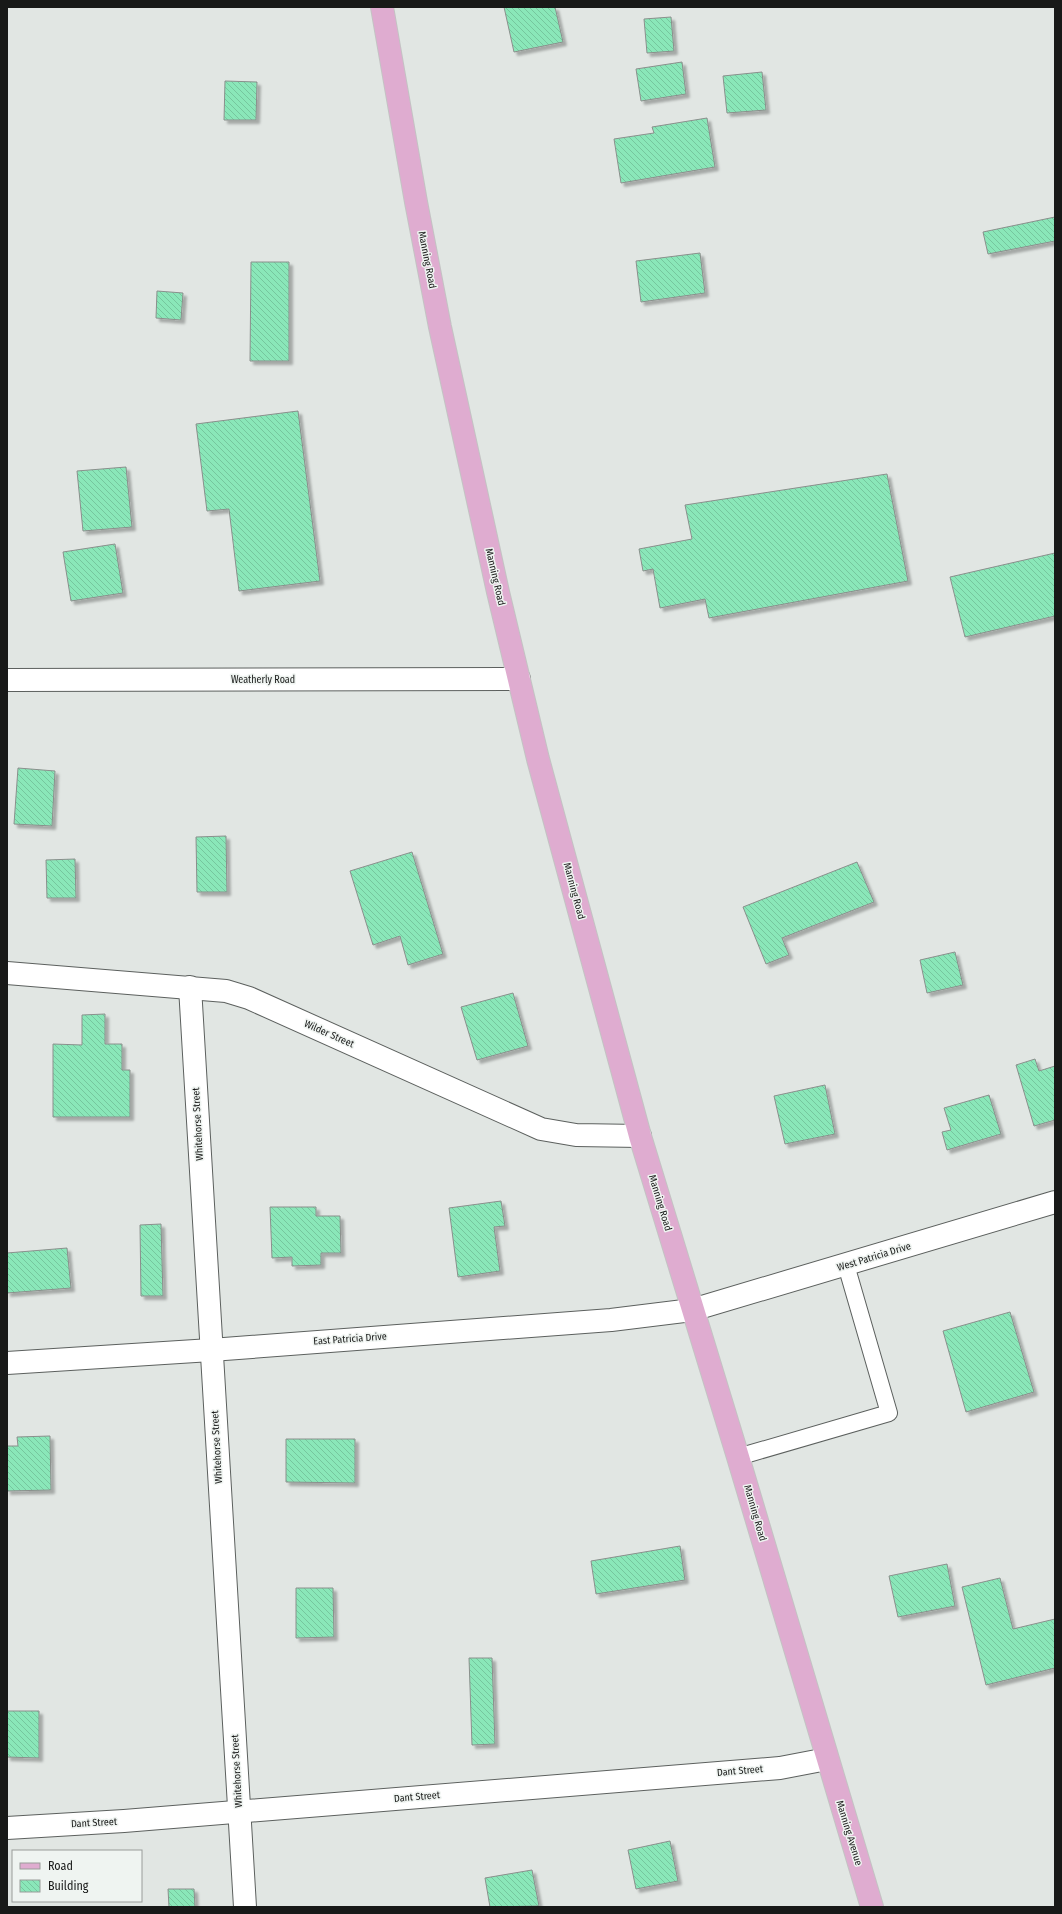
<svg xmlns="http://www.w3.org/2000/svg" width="1062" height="1914" font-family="'Fira Sans Condensed',sans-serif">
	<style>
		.building { fill: url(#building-back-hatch); stroke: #8a8f8c; filter: url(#shadow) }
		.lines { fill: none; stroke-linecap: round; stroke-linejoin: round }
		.lane-casing { stroke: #5c605e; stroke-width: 18 }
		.street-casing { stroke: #5c605e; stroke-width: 24 }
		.primary-casing { stroke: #c3c3c3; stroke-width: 24 }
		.lane { stroke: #fff; stroke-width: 16 }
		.street { stroke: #fff; stroke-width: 22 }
		.primary { stroke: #dfacd0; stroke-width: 22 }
		.labels { text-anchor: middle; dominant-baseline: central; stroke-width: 3; stroke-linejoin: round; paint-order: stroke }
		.street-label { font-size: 10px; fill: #181918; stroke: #eff4f1 }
	</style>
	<defs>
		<pattern id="building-back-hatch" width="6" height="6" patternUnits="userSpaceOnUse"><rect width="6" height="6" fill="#8ae7b9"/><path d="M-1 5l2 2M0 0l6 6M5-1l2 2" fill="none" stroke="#76c69e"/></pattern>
		<filter id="shadow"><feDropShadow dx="3.5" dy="3.5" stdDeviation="1" flood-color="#0004"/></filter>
	</defs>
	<rect width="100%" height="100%" fill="#e1e6e3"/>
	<g class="building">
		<polygon points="504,7 555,7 563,42 514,52"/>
		<polygon points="671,17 674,51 647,53 644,19"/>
		<polygon points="682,62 686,94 641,101 636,69"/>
		<polygon points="762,72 766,110 727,113 723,76"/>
		<polygon points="225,81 257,82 256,120 224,120"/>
		<polygon points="707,118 715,167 621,183 614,139 654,133 652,127"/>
		<polygon points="1055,217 1055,241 988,254 983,232"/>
		<polygon points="700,253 705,293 641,302 636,261"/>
		<polygon points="251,262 289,262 289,361 250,361"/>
		<polygon points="157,291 183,293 181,320 156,318"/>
		<polygon points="298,411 320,581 239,591 229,509 207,511 196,424"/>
		<polygon points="126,467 132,527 83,531 77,471"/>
		<polygon points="887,474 908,581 709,618 705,599 660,608 653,569 643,571 639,549 692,539 685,505"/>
		<polygon points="115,544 123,593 71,601 63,552"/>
		<polygon points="1055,553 1055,616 965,637 950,577"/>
		<polygon points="18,768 55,771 52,826 14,824"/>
		<polygon points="226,836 227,892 197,892 196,837"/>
		<polygon points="412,852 443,954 408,965 400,936 373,945 350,871"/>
		<polygon points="75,859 76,898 47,898 46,860"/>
		<polygon points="857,862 874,902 782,938 789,955 766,964 743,907"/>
		<polygon points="955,952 963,985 927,993 920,960"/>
		<polygon points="513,993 528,1046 477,1060 461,1007"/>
		<polygon points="105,1014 105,1044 122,1044 122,1070 130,1070 130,1117 53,1117 53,1044 82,1045 82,1015"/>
		<polygon points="1035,1059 1039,1071 1055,1066 1055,1120 1034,1126 1016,1065"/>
		<polygon points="825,1085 835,1134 785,1144 774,1096"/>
		<polygon points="989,1095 1001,1134 947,1150 942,1132 951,1130 944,1108"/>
		<polygon points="501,1201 505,1226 494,1227 500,1271 458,1277 449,1208"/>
		<polygon points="270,1207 316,1207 316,1216 340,1216 341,1253 321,1253 321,1265 292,1266 292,1257 272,1258"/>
		<polygon points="161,1224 163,1296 141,1296 140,1225"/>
		<polygon points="67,1248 71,1288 7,1293 7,1253"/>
		<polygon points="1010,1312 1034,1392 966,1412 943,1331"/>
		<polygon points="50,1436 51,1490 7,1491 7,1446 18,1446 17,1437"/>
		<polygon points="286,1439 355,1439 355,1483 286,1482"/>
		<polygon points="680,1546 685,1580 596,1594 591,1561"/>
		<polygon points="947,1564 955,1606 898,1617 889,1576"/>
		<polygon points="1000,1578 1013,1629 1055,1619 1055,1668 986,1685 962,1587"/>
		<polygon points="296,1588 333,1588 334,1637 296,1638"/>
		<polygon points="469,1658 492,1658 495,1744 472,1745"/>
		<polygon points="7,1711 39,1711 39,1758 7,1757"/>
		<polygon points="670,1841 678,1881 636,1889 628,1850"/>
		<polygon points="532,1870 539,1906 490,1907 485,1878"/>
		<polygon points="168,1889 194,1889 195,1907 169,1907"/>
	</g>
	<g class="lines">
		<defs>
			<polyline id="lane" points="738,1457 889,1413 846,1265"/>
			<g id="street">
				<polyline points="7,680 519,679"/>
				<polyline points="7,973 226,991 249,998 541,1129 576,1135 640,1136"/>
				<polyline points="190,987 245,1907"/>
				<polyline points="7,1363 211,1350 611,1320 692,1310 1055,1202"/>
				<polyline points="7,1828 124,1821 780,1768 827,1759"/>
			</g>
			<polyline id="primary" points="382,7 416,202 440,327 498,592 538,759 640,1136 738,1457 872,1907"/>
		</defs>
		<use href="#lane" class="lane-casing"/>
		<use href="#street" class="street-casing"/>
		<use href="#primary" class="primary-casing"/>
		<use href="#lane" class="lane"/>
		<use href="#street" class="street"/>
		<use href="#primary" class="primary"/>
	</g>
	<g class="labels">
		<g class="street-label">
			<text transform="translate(427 260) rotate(79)">Manning Road</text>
			<text transform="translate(495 577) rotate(77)">Manning Road</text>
			<text x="263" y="680">Weatherly Road</text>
			<text transform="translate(574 891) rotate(75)">Manning Road</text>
			<text transform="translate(329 1034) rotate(24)">Wilder Street</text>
			<text transform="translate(198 1124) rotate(-93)">Whitehorse Street</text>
			<text transform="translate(660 1203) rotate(73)">Manning Road</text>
			<text transform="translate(874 1257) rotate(-17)">West Patricia Drive</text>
			<text transform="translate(350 1339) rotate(-4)">East Patricia Drive</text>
			<text transform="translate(217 1447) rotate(-93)">Whitehorse Street</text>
			<text transform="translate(755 1513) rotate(74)">Manning Road</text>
			<text transform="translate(237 1771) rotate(-93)">Whitehorse Street</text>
			<text transform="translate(740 1771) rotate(-5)">Dant Street</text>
			<text transform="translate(417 1797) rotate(-5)">Dant Street</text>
			<text transform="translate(94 1823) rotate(-3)">Dant Street</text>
			<text transform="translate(849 1833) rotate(73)">Manning Avenue</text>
		</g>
	</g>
	<rect width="1062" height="1914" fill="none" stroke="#181918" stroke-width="16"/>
	<rect x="12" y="1850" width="130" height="52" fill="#eff4f1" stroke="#999c9a"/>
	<rect x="20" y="1863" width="20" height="6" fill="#dfacd0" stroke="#999c9a"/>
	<text x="48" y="1870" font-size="12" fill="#181918">Road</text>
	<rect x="20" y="1880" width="20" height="12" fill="url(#building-back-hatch)" stroke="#999c9a"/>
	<text x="48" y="1890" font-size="12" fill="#181918">Building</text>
</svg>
